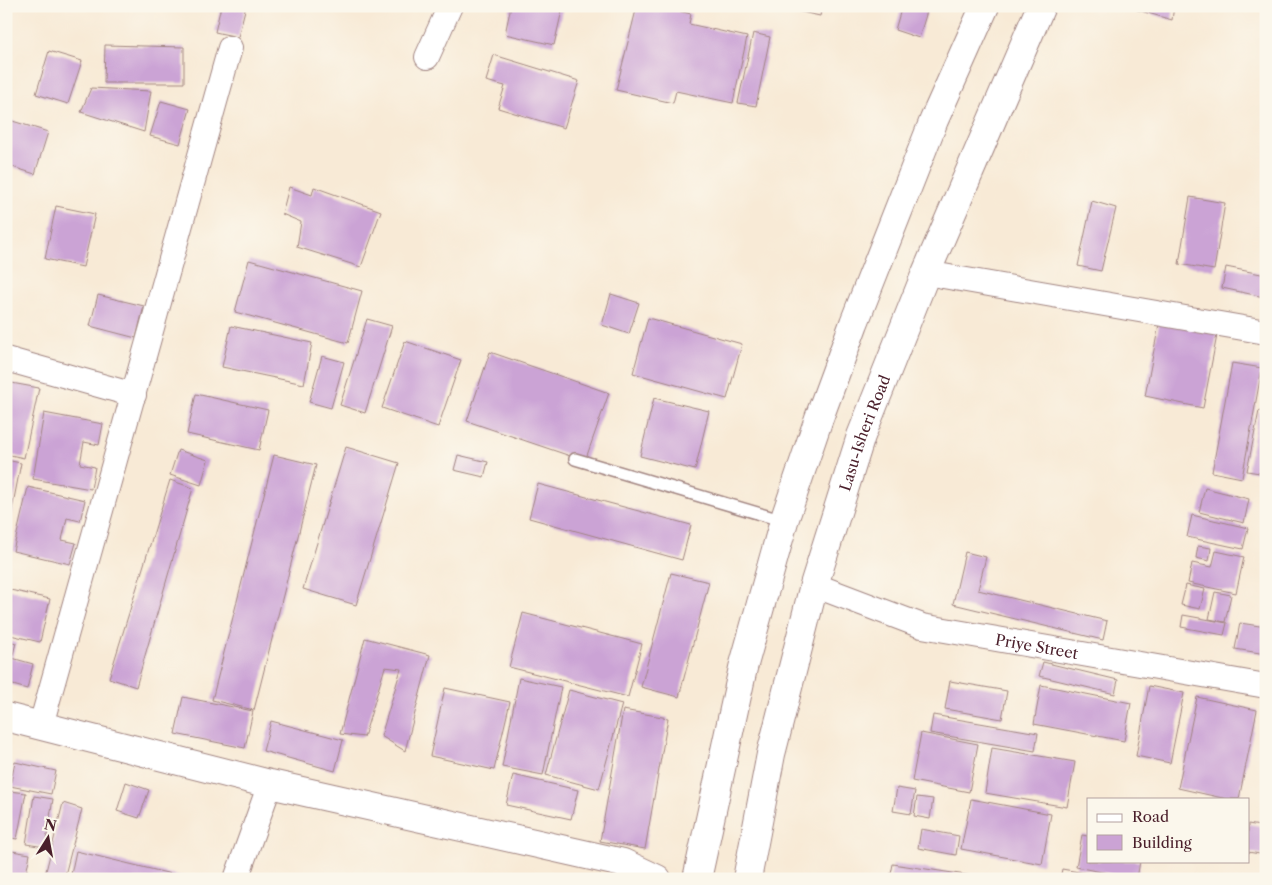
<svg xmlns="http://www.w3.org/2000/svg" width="1272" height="885" font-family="'Libre Caslon Text',serif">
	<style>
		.building { fill: #cba3d5 }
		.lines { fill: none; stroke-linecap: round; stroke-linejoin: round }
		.lane-casing { stroke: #a18480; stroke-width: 14 }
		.street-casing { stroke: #a18480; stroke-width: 26 }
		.secondary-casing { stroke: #a18480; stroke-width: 30 }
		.primary-casing { stroke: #a18480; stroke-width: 30 }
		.lane { stroke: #fff; stroke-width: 11 }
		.street { stroke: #fff; stroke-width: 24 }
		.secondary { stroke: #fff; stroke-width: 28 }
		.primary { stroke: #fff; stroke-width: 28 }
		.labels { text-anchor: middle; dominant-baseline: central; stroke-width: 5; stroke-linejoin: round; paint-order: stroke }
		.street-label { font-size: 15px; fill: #4a1f2b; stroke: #fbf7ec }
	</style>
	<rect width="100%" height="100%" fill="#fbf7ec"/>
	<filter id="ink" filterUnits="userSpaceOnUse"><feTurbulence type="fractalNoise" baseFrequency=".02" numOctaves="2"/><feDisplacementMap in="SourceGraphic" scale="10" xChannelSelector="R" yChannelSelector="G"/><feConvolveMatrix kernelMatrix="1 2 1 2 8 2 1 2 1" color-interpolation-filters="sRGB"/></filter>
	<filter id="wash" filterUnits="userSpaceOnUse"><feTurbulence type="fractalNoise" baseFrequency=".0096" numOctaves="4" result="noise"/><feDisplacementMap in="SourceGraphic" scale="20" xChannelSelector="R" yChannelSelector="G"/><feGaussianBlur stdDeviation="1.12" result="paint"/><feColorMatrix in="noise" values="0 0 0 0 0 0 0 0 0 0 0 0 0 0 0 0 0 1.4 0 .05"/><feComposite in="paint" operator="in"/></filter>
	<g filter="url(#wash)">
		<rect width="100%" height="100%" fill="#f8ead6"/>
		<g id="blocks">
			<g class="building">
				<polygon points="221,6 246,6 238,37 215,32"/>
				<polygon points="511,6 563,6 554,45 505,34"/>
				<polygon points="637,6 658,6 691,14 689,24 747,37 733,103 676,91 673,103 616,90"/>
				<polygon points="783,6 822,6 820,16 783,8"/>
				<polygon points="902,6 923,6 928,8 919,38 895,30"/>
				<polygon points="1135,6 1174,6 1172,20 1134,9"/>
				<polygon points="753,33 770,37 756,106 738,103"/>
				<polygon points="105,45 184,47 184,83 104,83"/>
				<polygon points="49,51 82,61 68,104 36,94"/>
				<polygon points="494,55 579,81 564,128 498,108 505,86 486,81"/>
				<polygon points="91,88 151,91 144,132 81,112"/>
				<polygon points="161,101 190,109 180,144 150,136"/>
				<polygon points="6,119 48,132 35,174 6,165"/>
				<polygon points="289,187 312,195 314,187 381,211 361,267 297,247 301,222 282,214"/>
				<polygon points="1190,197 1225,203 1214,270 1179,264"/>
				<polygon points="1092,201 1116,208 1101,271 1078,266"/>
				<polygon points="56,206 95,214 83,267 45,259"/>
				<polygon points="249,260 362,291 348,343 235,312"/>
				<polygon points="1226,267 1266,275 1264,297 1222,288"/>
				<polygon points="611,294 639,303 629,334 602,325"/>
				<polygon points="98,295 144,306 136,338 90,326"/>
				<polygon points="648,318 742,344 727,399 633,373"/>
				<polygon points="367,319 392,326 365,413 340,405"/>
				<polygon points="1160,319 1218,330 1203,408 1145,396"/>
				<polygon points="231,326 312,343 304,384 222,367"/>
				<polygon points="405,341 461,360 438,427 382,408"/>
				<polygon points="490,352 609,393 585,461 467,421"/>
				<polygon points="322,356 344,362 331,408 309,402"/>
				<polygon points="1232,363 1262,368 1242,478 1212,472"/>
				<polygon points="6,382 39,388 24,458 6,454"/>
				<polygon points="196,394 268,410 259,450 187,434"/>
				<polygon points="654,398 709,411 695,470 640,456"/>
				<polygon points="1259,411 1266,412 1266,474 1247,471"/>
				<polygon points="44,413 103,424 99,445 84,442 80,464 95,467 91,489 33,479"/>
				<polygon points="346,447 399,463 356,605 303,589"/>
				<polygon points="178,450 208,460 201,485 170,475"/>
				<polygon points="274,455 316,465 254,710 212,700"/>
				<polygon points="458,455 488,462 484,477 454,470"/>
				<polygon points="6,460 21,463 8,530 6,530"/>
				<polygon points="170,480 193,488 136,687 109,678"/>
				<polygon points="538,484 691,525 682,560 529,518"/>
				<polygon points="28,487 85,500 80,521 67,518 62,540 76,543 70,564 13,551"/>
				<polygon points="1205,488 1249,499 1244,523 1199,512"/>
				<polygon points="1192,515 1248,528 1243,549 1187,537"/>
				<polygon points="1198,546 1211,548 1209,561 1196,558"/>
				<polygon points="1216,551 1244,557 1236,593 1188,583 1192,563 1212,567"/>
				<polygon points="965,552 986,557 978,590 1107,621 1103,640 953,604"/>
				<polygon points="671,573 709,582 679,697 641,687"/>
				<polygon points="1186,585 1205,589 1200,609 1181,605"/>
				<polygon points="6,589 50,599 40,642 6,634"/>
				<polygon points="1215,592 1231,595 1225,622 1209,619"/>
				<polygon points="523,613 642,644 628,697 509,667"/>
				<polygon points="1183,615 1227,623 1224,635 1181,627"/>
				<polygon points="1240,623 1266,627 1266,654 1235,649"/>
				<polygon points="365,638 430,655 405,751 381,736 401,669 385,667 364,737 340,734"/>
				<polygon points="6,640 16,643 12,658 33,664 27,689 6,683"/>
				<polygon points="1043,662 1118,680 1115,694 1039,676"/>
				<polygon points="519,678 561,687 543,775 502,767"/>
				<polygon points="950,681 1007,691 1002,719 945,709"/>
				<polygon points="1041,685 1131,703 1124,741 1034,724"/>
				<polygon points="1149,686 1184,693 1170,763 1136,756"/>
				<polygon points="445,688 510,702 494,770 430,756"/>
				<polygon points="569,690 622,704 599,789 546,775"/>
				<polygon points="183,697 253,711 245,748 175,734"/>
				<polygon points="1197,697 1257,710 1239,799 1227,799 1178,788"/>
				<polygon points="623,710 668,718 645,849 600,841"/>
				<polygon points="933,715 1038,733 1035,751 930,733"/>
				<polygon points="271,721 343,740 335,771 263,751"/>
				<polygon points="921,733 978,744 969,792 912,781"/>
				<polygon points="992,748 1075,762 1067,807 985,793"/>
				<polygon points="15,762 56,771 51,794 10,786"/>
				<polygon points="513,775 578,790 571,819 506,805"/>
				<polygon points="126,782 149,790 139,818 117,811"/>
				<polygon points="897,788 915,791 911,814 893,811"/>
				<polygon points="10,791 26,793 17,839 6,837 6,812"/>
				<polygon points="34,796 53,799 45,847 26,844"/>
				<polygon points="917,797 933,799 930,819 914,816"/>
				<polygon points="971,799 1051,814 1042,864 961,849"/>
				<polygon points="63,803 82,809 64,879 44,879"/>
				<polygon points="1248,824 1266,827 1266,855 1248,852"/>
				<polygon points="921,829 959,836 956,855 918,848"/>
				<polygon points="1082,835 1088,836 1088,861 1140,861 1137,879 1076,867"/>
				<polygon points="6,850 30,854 25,879 6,879"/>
				<polygon points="76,851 188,878 188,879 70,879"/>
				<polygon points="893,864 986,878 986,879 890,879"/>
				<polygon points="1062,869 1112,878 1111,879 1060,879"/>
			</g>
		</g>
	</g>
	<g filter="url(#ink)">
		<use href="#blocks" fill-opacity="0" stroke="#a18480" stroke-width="1"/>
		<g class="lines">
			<defs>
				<polyline id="lane" points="575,459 784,521"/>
				<g id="street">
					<polyline points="427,57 450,6"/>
					<polyline points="926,273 1266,332"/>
					<polyline points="6,359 134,395"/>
					<path id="s1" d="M814,585L922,626L1266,686"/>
					<polyline points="41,725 230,48"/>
					<polyline points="236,879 270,784"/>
				</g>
				<polyline id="secondary" points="6,717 270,784 623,863 657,879"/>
				<g id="primary">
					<polyline points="697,879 743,668 784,521 819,418 854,323 934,120 985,6"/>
					<path id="s2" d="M747,879L771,754L814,585L861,436L926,273L1041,6"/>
				</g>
			</defs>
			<use href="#lane" class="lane-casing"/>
			<use href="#street" class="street-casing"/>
			<use href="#secondary" class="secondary-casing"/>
			<use href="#primary" class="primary-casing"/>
			<use href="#lane" class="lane"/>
			<use href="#street" class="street"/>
			<use href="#secondary" class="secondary"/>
			<use href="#primary" class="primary"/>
		</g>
	</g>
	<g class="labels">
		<g class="street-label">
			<text stroke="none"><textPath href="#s2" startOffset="462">Lasu-Isheri Road</textPath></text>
			<text stroke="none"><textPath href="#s1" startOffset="232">Priye Street</textPath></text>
		</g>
	</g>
	<rect width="1272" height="885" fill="none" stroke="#fbf7ec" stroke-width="25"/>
	<rect x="1087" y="798" width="162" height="65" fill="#fbf7ec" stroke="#b4a19f"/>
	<rect x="1097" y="814" width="25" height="8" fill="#ffffff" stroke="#b4a19f"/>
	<text x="1132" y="822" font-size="15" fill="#4a1f2b">Road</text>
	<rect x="1097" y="835" width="25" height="15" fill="#cba3d5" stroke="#b4a19f"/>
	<text x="1132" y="848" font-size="15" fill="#4a1f2b">Building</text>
	<g transform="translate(48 838) rotate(11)" stroke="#fbf7ec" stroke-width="4" paint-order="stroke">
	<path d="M0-4L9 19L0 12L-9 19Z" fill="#4a1f2b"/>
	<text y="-8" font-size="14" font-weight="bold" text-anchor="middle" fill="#4a1f2b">N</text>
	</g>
</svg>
